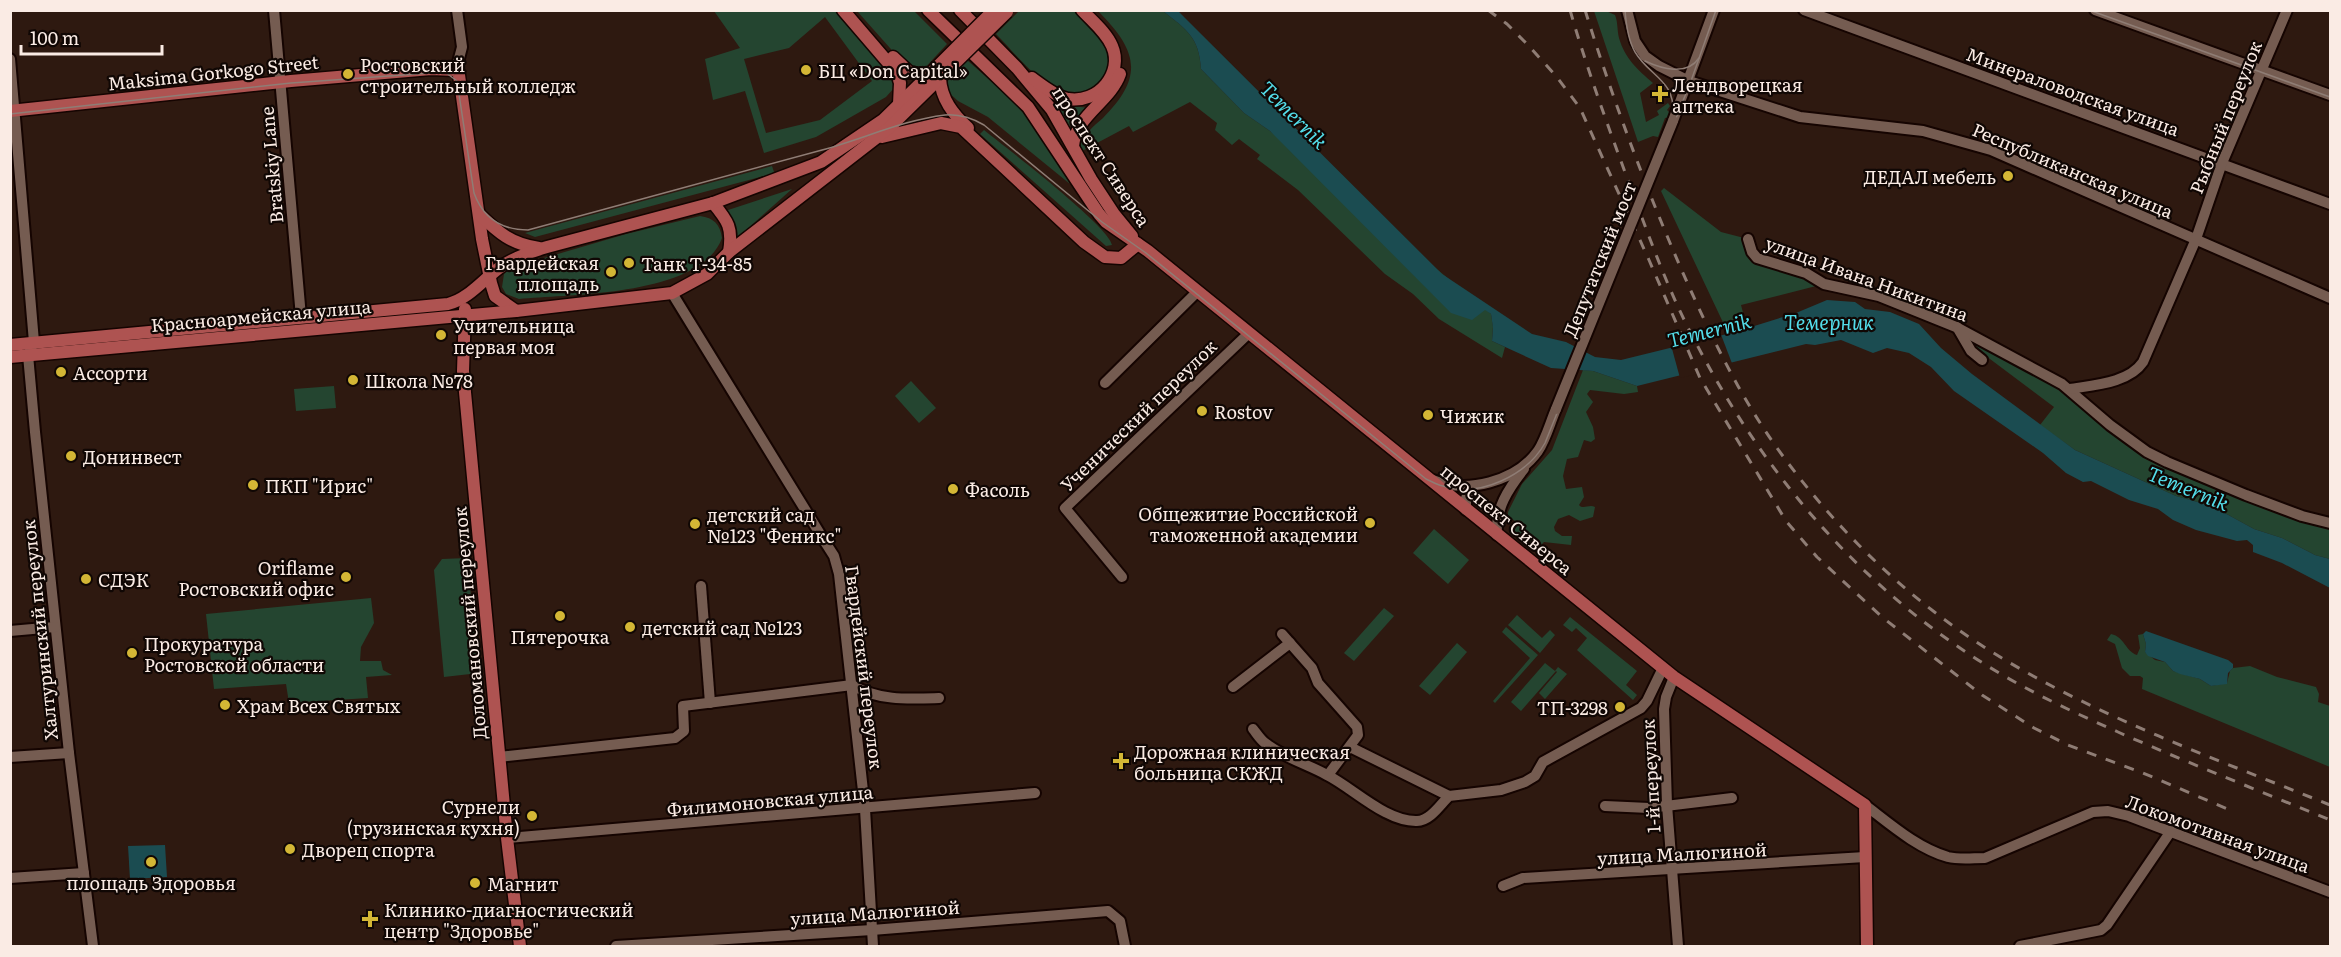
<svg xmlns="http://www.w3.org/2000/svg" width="2341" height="957" font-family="Literata,serif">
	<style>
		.green { fill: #244530; fill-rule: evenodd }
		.water { fill: #1b4c51 }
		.pier { fill: #2e1910 }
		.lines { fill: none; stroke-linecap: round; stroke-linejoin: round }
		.minor-casing { stroke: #150401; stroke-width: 14 }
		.major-casing { stroke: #150401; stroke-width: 15 }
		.minor { stroke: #755c51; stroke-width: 10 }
		.major { stroke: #ae5351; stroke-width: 12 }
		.tram { stroke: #8f7d75; stroke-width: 1.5 }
		.rail { stroke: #8f7d75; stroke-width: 3; stroke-dasharray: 10 10; stroke-linecap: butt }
		.minor-bridge-casing { stroke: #150401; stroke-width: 14; stroke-linecap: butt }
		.major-bridge-casing { stroke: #150401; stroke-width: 15; stroke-linecap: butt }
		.minor-bridge { stroke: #755c51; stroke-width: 10 }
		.major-bridge { stroke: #ae5351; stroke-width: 12 }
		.poi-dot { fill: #d3b635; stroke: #100704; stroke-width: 2 }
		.labels { text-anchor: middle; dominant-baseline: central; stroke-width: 4.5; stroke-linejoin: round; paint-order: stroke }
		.poi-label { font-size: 18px; fill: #faebe4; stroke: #100704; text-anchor: start }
		.street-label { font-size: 18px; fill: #faebe4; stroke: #100704 }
		.water-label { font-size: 20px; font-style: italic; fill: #53dce9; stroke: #100704 }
	</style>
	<rect width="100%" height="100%" fill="#2e1910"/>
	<g class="green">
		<path d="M714,11H836L892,75L894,88L886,97L816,137L764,153L745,91L713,100L705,59L740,48ZM825,17L872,81L820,120L766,133L744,59L789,48Z"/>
		<polygon points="857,11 914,11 947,44 923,70 906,66"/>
		<path d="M1019,11H1075C1084,20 1098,29 1104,41C1123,75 1093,104 1058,89C1034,79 1014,52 996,34Z"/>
		<path d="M1098,11H1163C1187,30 1199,37 1201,69L1244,113L1270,131L1491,314L1493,327L1492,341L1505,347L1502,358L1439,319L1413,294L1385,274L1298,190L1257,159L1260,155L1239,139L1232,145L1215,130L1217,123L1190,102L1133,132L1129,126L1082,151L1080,147C1083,134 1094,126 1103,118C1145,76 1137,50 1098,11Z"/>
		<path d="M1594,11H1606L1615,15C1618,22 1617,30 1619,38C1625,59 1638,70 1653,83L1640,93L1646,122L1659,115L1657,111L1668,103L1670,106L1667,110L1671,114L1670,117L1665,118L1658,137L1653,136L1638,142Z"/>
		<polygon points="967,60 1026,112 1070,184 988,117 958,101 947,91 945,81"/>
		<polygon points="1053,99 1065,105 1089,108 1069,127 1051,101"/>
		<path d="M984,130C1004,146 1110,227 1112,245L1106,246L980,134Z"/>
		<polygon points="772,166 774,172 768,175 535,237 525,233"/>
		<polygon points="1664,188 1721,232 1748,239 1752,252 1824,284 1741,305 1747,328 1728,333 1661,191"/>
		<polygon points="792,189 737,238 736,226 725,211"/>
		<path d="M700,216C714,218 720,224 722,238C701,296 572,294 519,299L506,294L502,287L504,274L510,268L626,234Z"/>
		<polygon points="1960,334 2029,365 2147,451 2330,523 2330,559 2315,555 2282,538 2254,529 2212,506 2176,496 2075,450 2040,425 2054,407 1986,356 1982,360"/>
		<path d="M1583,370L1593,371L1637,386L1638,392L1624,394L1590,390L1587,394L1593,402L1586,412L1593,427L1595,439L1591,442L1584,440L1578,457L1567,459L1563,476L1566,489L1582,487L1584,497L1579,505C1583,510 1589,504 1595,507L1593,517L1580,521L1569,515L1558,519L1554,527L1555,531L1562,536H1572L1571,545L1544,542L1538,548H1535L1528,540L1519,539L1515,533V521L1508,516V512L1522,484L1552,450Z"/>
		<polygon points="911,381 936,408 919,423 895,396"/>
		<polygon points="334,386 336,408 296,411 294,389"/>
		<polygon points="1434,529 1469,560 1448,584 1413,553"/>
		<polygon points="467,558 479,673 444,677 434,570 442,559"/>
		<polygon points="371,598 374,623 361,647 360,661 381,661 383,670 392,675 366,677 368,698 289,703 286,684 214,689 206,614"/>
		<polygon points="1384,608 1394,616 1354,661 1344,653"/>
		<polygon points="1517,615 1542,638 1550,630 1555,635 1540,653 1508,625"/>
		<polygon points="1570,617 1637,671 1626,685 1637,695 1633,700 1577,650 1587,638 1576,628 1572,632 1563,625"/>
		<polygon points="1506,627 1538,655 1495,703 1493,701 1530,658 1502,632"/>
		<path d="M2111,634C2125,637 2125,651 2137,655L2140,648L2138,635L2143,634L2146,644L2145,652L2155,660L2165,662L2173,671L2200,679L2211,686L2227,683L2230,671L2233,668L2250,666L2277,677L2316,687L2319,694L2318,702L2330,706V767L2142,689L2143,678L2140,676H2130L2122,668L2115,644L2107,640Z"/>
		<polygon points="1457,643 1467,652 1430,695 1419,686"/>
		<polygon points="1545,663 1555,671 1558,667 1567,674 1545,699 1539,693 1557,672 1556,671 1521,711 1511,702"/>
	</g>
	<g class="water">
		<path d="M1163,11H1178L1442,274L1532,334L1566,342L1595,357L1621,360L1735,332L1796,313L1827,300L1855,302L1865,309L1890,312L1919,324L1941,348L1972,374L2075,450L2176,496L2212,506L2254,529L2282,538L2315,555L2330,559V588L2282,563L2253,552V545L2247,540L2237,541L2196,530L2173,520L2158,509L2129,500L2091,481L2083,482L2066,473L2043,453L1954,391L1931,367L1909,353L1887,348L1873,353L1841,340L1815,345L1806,344L1637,386L1593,371L1551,368L1492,341L1493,328L1491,314L1485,310L1472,320L1451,313L1270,131L1244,113L1201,69C1199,37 1187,30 1163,11Z"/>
		<polygon points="2146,631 2228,660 2233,664 2233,668 2228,673 2227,684 2211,686 2200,679 2180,674 2173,671 2165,662 2148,656 2145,652 2146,644 2143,634"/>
		<polygon points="165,845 167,877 130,879 128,846"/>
	</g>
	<polygon class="pier" points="1720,332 1733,366 1680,378 1671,345"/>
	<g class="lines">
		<defs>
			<g id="minor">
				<polyline points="274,10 301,317"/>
				<polyline points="1627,10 1635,41 1645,56 1659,66 1689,81 1800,117 1923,131 1991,150 2330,298"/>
				<polyline points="1804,10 2330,204"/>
				<polyline points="2095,10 2330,95"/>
				<polyline points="10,59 34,342 28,355 35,432 69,753 93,946"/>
				<polyline points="456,70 462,47 457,10"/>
				<polyline points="1673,121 1714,10"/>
				<polyline points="1748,239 1752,252 1757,258 1806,273 1824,284 1879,296 1956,327 2062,384 2110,425 2147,452 2167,462 2246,495 2302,516 2330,523"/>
				<polyline points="672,293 825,542 834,556 839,574 865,809 873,946"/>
				<polyline points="1957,327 1971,351 1982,360"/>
				<polyline points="1105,383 1197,292"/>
				<path d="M2070,389C2094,385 2129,383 2143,362L2196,239L2222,163L2287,10"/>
				<path d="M1433,480C1466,494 1516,482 1538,451C1546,439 1550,423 1556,409"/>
				<polyline points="1466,510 1466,498 1473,486"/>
				<path d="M1497,535C1495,509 1508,489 1524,469"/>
				<polyline points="1122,577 1065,508 1248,334"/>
				<polyline points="701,586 710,703"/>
				<polyline points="10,631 55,627"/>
				<polyline points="1282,634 1312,668 1318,683 1357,727 1358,735 1328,775"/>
				<polyline points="1674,677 1666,697 1664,709 1667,805 1678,946"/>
				<polyline points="1233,687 1290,643"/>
				<path d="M1253,729C1257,734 1260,739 1265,743C1283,757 1307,764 1327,775C1353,788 1386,822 1417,821C1430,821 1440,805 1449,796L1501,790L1525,782L1535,776L1543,762L1641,708L1647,701L1663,668"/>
				<polyline points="1350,747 1449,796"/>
				<polyline points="10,757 69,753"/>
				<path d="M499,757L675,738L684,731L683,706L852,685C878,701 909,699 939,698"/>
				<path d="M1865,805C1890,824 1917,848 1948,857C1960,860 1973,858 1985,858L2093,812L2108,811L2129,816L2330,892"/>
				<polyline points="1605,806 1649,808 1732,798"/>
				<polyline points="507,838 1035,793"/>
				<polyline points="10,878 84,873"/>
				<polyline points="1503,886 1523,878 1865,857"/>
				<polyline points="616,946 872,930 1108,911 1120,921 1125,946"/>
				<polyline points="2020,946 2101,930 2107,925 2171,831"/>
			</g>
			<g id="major">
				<polyline points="843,10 897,73 900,83 899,104"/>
				<polyline points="928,10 1028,107 1099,214 1106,222 1148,251 1674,677 1865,805 1867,946"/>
				<polyline points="960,10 1017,68 1052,110 1091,179 1114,214 1132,236"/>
				<polyline points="893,57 909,72 928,76"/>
				<path d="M940,78C941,99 953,114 968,128"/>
				<path d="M1032,78C1043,86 1055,96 1068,99C1098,104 1124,73 1112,46C1106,32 1092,21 1082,10"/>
				<polyline points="10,111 291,81 431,69 456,70 459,75 482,239 491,283 495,296 516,311"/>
				<polyline points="882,137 941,123 961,127 1084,242 1105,257 1121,258 1138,244"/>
				<path d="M1073,146C1076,115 1110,102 1120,74"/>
				<path d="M713,203C728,221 733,228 729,252"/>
				<path d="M479,214C498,232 510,244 539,248"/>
				<polyline points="465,309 463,371 507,838 520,946"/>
				<path d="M10,345L448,304C468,299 482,281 499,268C513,258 530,252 547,247L713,203L821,162L883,120L937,67"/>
				<polyline points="10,357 516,311 672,293 707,274 729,252 889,128 945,73"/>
			</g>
		</defs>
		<use href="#minor" class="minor-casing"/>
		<use href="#major" class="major-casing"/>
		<use href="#minor" class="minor"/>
		<use href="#major" class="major"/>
		<g class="tram">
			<path d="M1625,10C1626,24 1628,40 1635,52C1649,76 1675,80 1673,113"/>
			<polyline points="2089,10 2330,97"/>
			<path d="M1645,61C1662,69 1687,76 1699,58"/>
			<path d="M10,114L291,83L445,72L457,81L474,193C483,218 502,230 528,230C626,203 724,177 822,150C863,139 903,120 945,115C958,114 972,118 984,125L1102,222L1146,253L1426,479C1431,481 1437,485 1443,486C1480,498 1527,475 1545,443L1691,81L1716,10"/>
		</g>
		<g class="rail">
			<polyline points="1488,10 1507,24 1528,45 1556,76 1580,108 1649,260 1700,378 1786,521 1817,557 1882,617 1982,695 2034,728 2068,745 2143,773 2230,810"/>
			<path d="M1570,10C1587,69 1608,126 1629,183C1649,236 1668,291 1695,341C1760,467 1852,578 1972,656C2017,686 2068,710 2118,732C2188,763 2260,791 2330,820"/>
			<path d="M1585,10C1615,106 1650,200 1691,291C1716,346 1742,399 1777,448C1833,526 1903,595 1984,647C2091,715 2214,758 2330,805"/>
		</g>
		<defs>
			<polyline id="minor-bridge" points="1556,409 1673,121"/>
			<g id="major-bridge">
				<polyline points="937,67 994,10"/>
				<polyline points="945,73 1007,12"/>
			</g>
		</defs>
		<use href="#minor-bridge" class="minor-bridge-casing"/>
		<use href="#major-bridge" class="major-bridge-casing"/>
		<use href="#minor-bridge" class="minor-bridge"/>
		<use href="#major-bridge" class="major-bridge"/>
	</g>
	<g class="poi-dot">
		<circle cx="806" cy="70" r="6"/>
		<circle cx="348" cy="74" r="6"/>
		<path d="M1657 85h6v6h6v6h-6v6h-6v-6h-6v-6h6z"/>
		<circle cx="2008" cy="176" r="6"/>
		<circle cx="629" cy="263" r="6"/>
		<circle cx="611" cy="272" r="6"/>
		<circle cx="441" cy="335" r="6"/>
		<circle cx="61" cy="372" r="6"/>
		<circle cx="353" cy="380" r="6"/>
		<circle cx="1202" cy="411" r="6"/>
		<circle cx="1428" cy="415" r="6"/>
		<circle cx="71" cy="456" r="6"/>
		<circle cx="253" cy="485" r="6"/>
		<circle cx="953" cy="489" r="6"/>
		<circle cx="1370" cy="523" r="6"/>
		<circle cx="695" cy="524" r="6"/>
		<circle cx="346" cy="577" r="6"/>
		<circle cx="86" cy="579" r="6"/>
		<circle cx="560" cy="616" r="6"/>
		<circle cx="630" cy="627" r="6"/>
		<circle cx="132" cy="653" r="6"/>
		<circle cx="225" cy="705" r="6"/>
		<circle cx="1620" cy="707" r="6"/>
		<path d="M1118 752h6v6h6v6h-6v6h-6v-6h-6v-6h6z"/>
		<circle cx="532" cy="816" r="6"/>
		<circle cx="290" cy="849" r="6"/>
		<circle cx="151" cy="862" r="6"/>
		<circle cx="475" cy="883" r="6"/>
		<path d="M367 910h6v6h6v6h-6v6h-6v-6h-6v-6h6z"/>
	</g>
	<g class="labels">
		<g class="poi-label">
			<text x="360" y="64">Ростовский<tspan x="360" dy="21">строительный колледж</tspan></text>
			<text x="818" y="70">БЦ «Don Capital»</text>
			<text x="1672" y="84">Лендворецкая<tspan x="1672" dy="21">аптека</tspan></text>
			<text x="1996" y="176" text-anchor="end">ДЕДАЛ мебель</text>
			<text x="599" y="262" text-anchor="end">Гвардейская<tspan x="599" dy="21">площадь</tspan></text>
			<text x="641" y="263">Танк Т-34-85</text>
			<text x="453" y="325">Учительница<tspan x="453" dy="21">первая моя</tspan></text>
			<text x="73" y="372">Ассорти</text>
			<text x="365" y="380">Школа №78</text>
			<text x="1214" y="411">Rostov</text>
			<text x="1440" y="415">Чижик</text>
			<text x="83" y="456">Донинвест</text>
			<text x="265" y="485">ПКП "Ирис"</text>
			<text x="965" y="489">Фасоль</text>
			<text x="1358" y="513" text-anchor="end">Общежитие Российской<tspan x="1358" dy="21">таможенной академии</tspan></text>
			<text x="707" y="514">детский сад<tspan x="707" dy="21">№123 "Феникс"</tspan></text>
			<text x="334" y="567" text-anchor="end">Oriflame<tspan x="334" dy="21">Ростовский офис</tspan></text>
			<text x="98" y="579">СДЭК</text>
			<text x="642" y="627">детский сад №123</text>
			<text x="560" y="636" text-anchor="middle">Пятерочка</text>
			<text x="144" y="643">Прокуратура<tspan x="144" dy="21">Ростовской области</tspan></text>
			<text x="237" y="705">Храм Всех Святых</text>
			<text x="1608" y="707" text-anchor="end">ТП-3298</text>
			<text x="1134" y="751">Дорожная клиническая<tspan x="1134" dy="21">больница СКЖД</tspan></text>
			<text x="520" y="806" text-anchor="end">Сурнели<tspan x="520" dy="21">(грузинская кухня)</tspan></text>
			<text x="302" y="849">Дворец спорта</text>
			<text x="151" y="882" text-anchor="middle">площадь Здоровья</text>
			<text x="487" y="883">Магнит</text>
			<text x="384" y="909">Клинико-диагностический<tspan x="384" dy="21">центр "Здоровье"</tspan></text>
		</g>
		<g class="street-label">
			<text transform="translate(213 72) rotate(-6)">Maksima Gorkogo Street</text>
			<text transform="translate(2073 91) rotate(20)">Минераловодская улица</text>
			<text transform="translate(2225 117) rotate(-68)">Рыбный переулок</text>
			<text transform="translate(1102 156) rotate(57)">проспект Сиверса</text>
			<text transform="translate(271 165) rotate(-95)">Bratskiy Lane</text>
			<text transform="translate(2073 170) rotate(23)">Республиканская улица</text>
			<text transform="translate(1599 259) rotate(-68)">Депутатский мост</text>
			<text transform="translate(1867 278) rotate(20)">улица Ивана Никитина</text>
			<text transform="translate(261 315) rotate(-5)">Красноармейская улица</text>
			<text transform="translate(1138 415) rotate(-44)">Ученический переулок</text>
			<text transform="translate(1507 519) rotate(39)">проспект Сиверса</text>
			<text transform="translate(469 623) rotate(-95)">Доломановский переулок</text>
			<text transform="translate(39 630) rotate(-96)">Халтуринский переулок</text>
			<text transform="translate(865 667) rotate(83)">Гвардейский переулок</text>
			<text transform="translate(1650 776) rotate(-93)">1-й переулок</text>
			<text transform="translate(770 800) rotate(-5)">Филимоновская улица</text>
			<text transform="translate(2218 833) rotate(20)">Локомотивная улица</text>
			<text transform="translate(1682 853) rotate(-3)">улица Малюгиной</text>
			<text transform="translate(875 912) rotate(-4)">улица Малюгиной</text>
		</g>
		<g class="water-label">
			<text transform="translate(1295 114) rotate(45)">Temernik</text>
			<text x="1829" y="321">Темерник</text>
			<text transform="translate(1709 329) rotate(-14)">Temernik</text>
			<text transform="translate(2189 487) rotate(22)">Temernik</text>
		</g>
	</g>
	<rect width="2341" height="957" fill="none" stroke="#faebe4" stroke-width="24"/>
	<path d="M21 45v9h141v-9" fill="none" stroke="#faebe4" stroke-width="3"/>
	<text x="30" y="45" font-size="18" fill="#faebe4" stroke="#100704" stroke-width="4.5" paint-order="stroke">100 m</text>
</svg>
